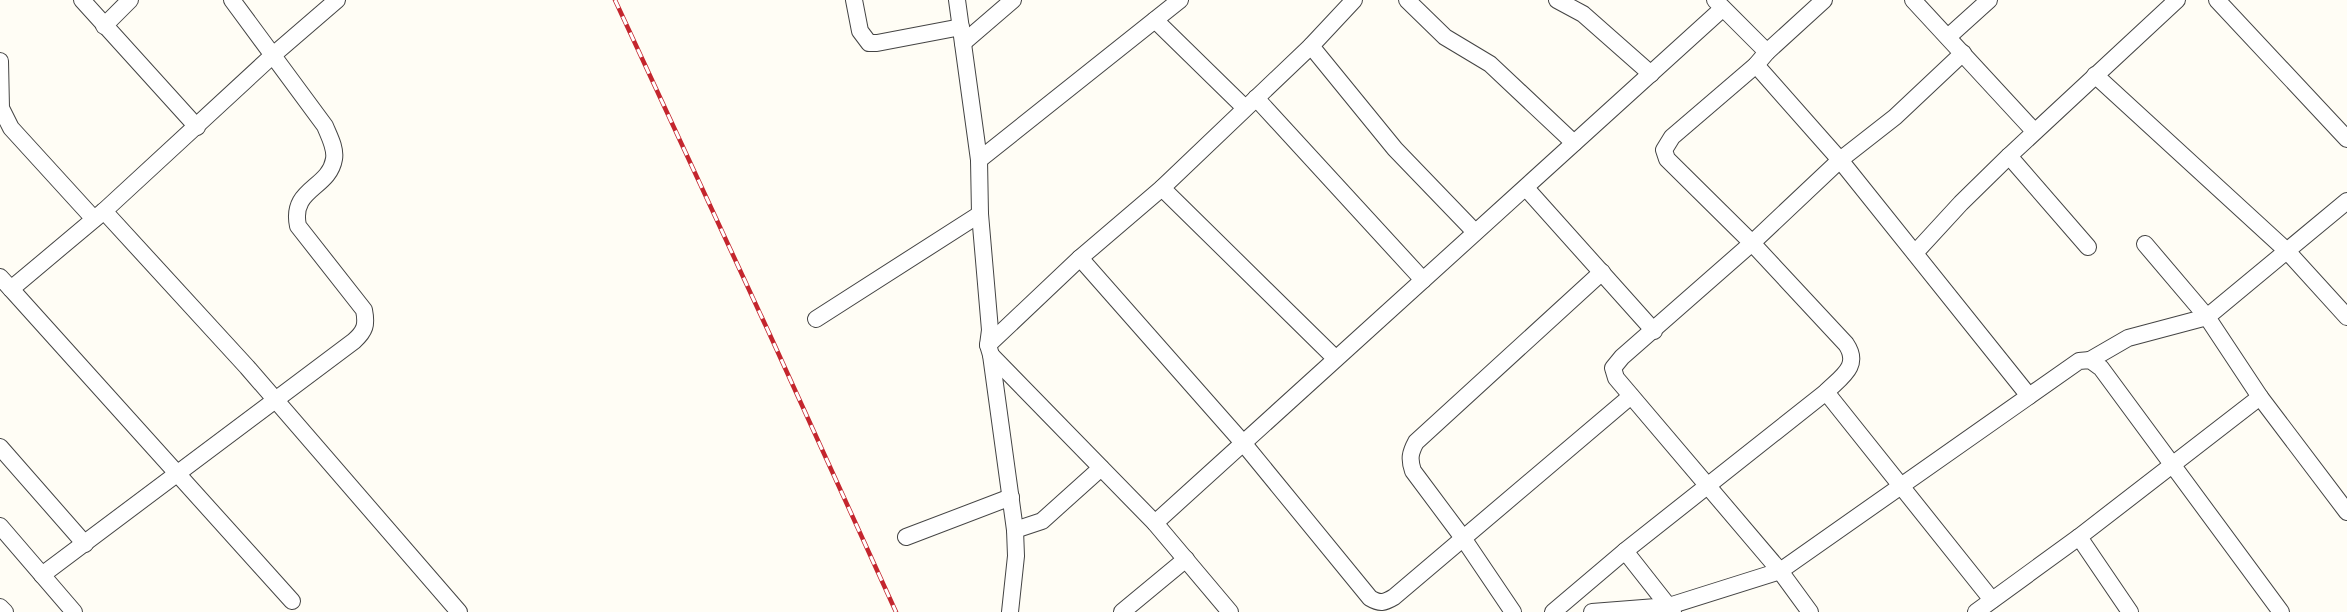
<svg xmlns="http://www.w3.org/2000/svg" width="2347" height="612" font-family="'Zilla Slab',serif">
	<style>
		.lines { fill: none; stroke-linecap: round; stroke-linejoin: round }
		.minor-casing { stroke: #444; stroke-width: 18 }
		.minor { stroke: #fff; stroke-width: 16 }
		.rail-casing { stroke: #c4262e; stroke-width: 4.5 }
		.rail { stroke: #fff; stroke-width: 3; stroke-dasharray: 9; stroke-linecap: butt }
	</style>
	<rect width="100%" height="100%" fill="#fffdf5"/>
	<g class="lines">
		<defs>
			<g id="minor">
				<polyline points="82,0 197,127"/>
				<polyline points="854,0 860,31 869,43 877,43 961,27"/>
				<polyline points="957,0 979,160 980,214 990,330 988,345 991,355 1015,530 1016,556 1010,612"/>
				<polyline points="1407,0 1445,37 1490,64 1574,143"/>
				<polyline points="1557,0 1583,14 1651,74"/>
				<polyline points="1715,0 1767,52"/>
				<polyline points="1913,0 2034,131"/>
				<polyline points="2217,0 2347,139"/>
				<polyline points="1155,20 1245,108"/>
				<polyline points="104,26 130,0"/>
				<polyline points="1948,37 1989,0"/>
				<polyline points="963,43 1013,0"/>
				<polyline points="1311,46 1395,149 1475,232"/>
				<polyline points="0,61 1,108 11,128 94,219"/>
				<polyline points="1756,65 1840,160 2029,396"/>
				<polyline points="2095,75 2287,251 2347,317"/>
				<polyline points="1256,98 1423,280"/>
				<polyline points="979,160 1180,0"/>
				<polyline points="1162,188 1335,358"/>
				<polyline points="1526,188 1654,331"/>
				<polyline points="2347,201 2207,317 2260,397 2347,512"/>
				<polyline points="104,211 247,367 459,612"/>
				<polyline points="2088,247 2009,156 2177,0"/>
				<polyline points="1915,253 1961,203 2009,156"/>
				<path d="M1080,258L1244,444L1370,598C1380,604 1384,603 1394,597L1631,396"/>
				<polyline points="0,277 11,289 104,211 272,56 337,0"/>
				<polyline points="11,289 292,601"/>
				<polyline points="816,319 980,214"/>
				<polyline points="988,345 1080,258 1162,188 1311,46 1354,0"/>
				<polyline points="991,355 1155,523 1230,612"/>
				<polyline points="2090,360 2128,338 2207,317 2145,244"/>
				<polyline points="1826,392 1992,600"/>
				<polyline points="0,447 85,544"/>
				<polyline points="1155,523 1722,9"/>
				<polyline points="0,526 74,612"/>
				<polyline points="1015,530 1042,521 1101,468"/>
				<polyline points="906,537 1011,497"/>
				<polyline points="2079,537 2130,612"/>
				<polyline points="1625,551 1673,612"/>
				<path d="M42,575L354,341C365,331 367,325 364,310L298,226C290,188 329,189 334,159C336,148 329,136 325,126L232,0"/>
				<polyline points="0,607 5,612"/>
				<polyline points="1122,612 1186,559"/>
				<path d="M1513,612L1463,538L1413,471C1409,459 1410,453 1416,442L1602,272"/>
				<path d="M1553,612L1625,551L1826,392C1841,377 1861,366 1846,344L1752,243L1667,159L1664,150L1672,137L1756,65L1767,52L1824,0"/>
				<polyline points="1592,612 1669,606 1780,571 2079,361 2090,360 2101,368 2281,612"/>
				<polyline points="1810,612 1780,571 1616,378 1613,368 1622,357 1752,243 1840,160 1895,117 1963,53"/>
				<polyline points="1976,612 2079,537 2260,397"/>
			</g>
		</defs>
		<use href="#minor" class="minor-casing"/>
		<use href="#minor" class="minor"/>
		<defs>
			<polyline id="rail" points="615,0 770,335 896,612"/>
		</defs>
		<use href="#rail" class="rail-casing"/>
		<use href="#rail" class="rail"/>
	</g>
</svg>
